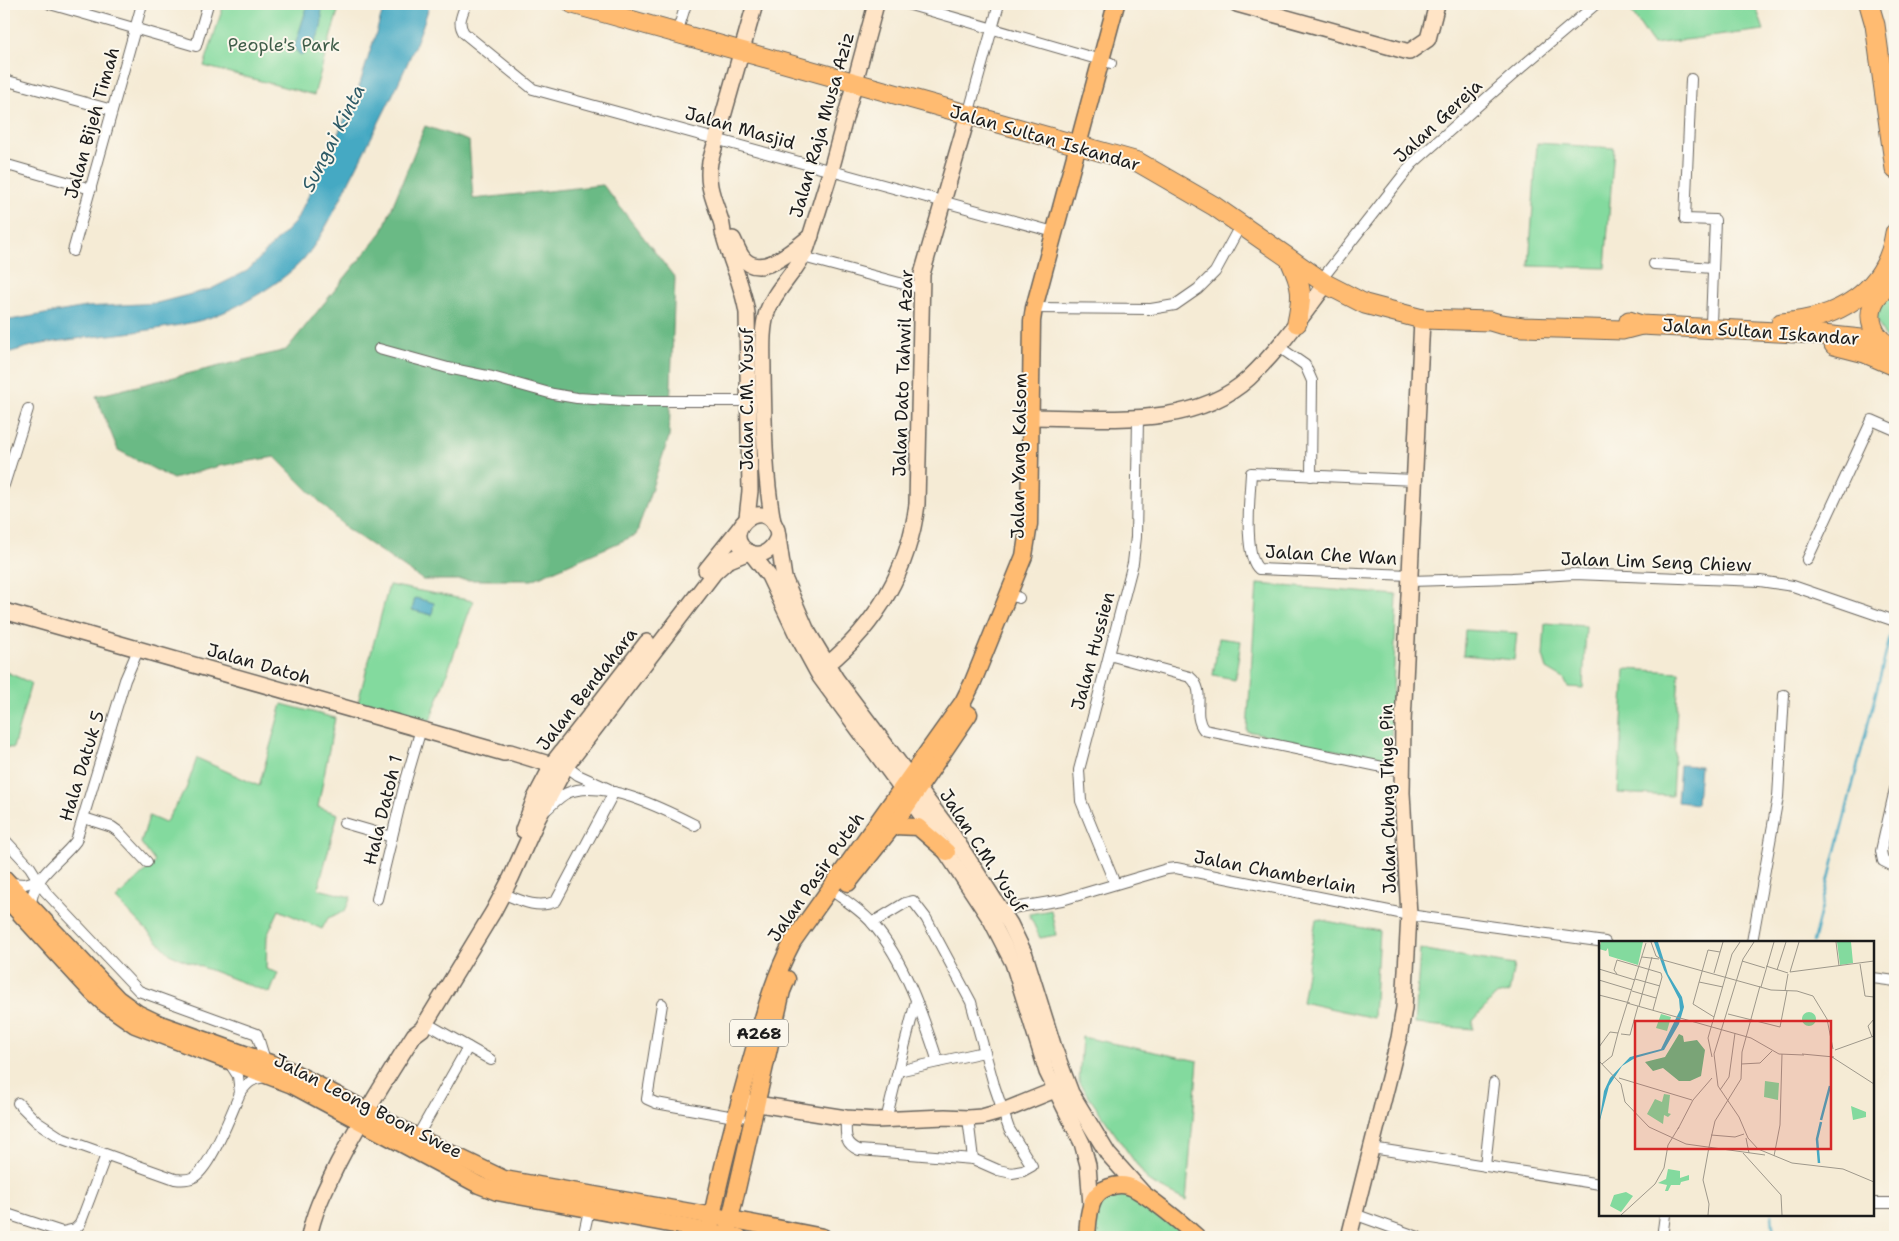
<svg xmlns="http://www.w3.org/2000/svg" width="1899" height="1241" font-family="'Shantell Sans',sans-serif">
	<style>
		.green { fill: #83da9e; stroke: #507b5d }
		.forest { fill: #6aba85; stroke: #436b50 }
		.water { fill: #44a9c3; stroke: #306270 }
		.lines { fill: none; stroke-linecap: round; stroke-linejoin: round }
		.stream { stroke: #44a9c3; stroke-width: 2.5 }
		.street-casing { stroke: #68645d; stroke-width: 12 }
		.secondary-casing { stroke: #68645d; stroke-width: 18 }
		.primary-casing { stroke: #68645d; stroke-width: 19 }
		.highway-casing { stroke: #68645d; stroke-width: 21 }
		.street { stroke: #fff; stroke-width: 10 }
		.secondary { stroke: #ffe4c6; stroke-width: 15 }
		.primary { stroke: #ffbb71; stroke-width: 16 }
		.highway { stroke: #ffbb71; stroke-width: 19 }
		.labels { text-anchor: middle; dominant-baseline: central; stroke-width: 4; stroke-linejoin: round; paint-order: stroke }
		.shield { fill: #fbf7ec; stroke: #5f5e5a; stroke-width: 1 }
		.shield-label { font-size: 16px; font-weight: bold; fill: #1c1c1c }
		.park-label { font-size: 18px; fill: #405e4a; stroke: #fbf7ec }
		.street-label { font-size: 18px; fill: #1c1c1c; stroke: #fbf7ec }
		.water-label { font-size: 19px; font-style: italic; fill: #2e5b67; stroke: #fbf7ec }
		.inset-river { fill: none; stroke: #44a9c3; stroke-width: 2.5 }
		.inset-road { fill: none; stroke: #9e988b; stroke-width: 1 }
		.view { fill: #d62828; fill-opacity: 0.15; stroke: #d62828; stroke-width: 2.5 }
		.inset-edge { fill: none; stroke: #1c1c1c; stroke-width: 2.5 }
	</style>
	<rect width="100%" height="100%" fill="#fbf7ec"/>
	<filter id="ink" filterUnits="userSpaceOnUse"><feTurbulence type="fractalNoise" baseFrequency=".02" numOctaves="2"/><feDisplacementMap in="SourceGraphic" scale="10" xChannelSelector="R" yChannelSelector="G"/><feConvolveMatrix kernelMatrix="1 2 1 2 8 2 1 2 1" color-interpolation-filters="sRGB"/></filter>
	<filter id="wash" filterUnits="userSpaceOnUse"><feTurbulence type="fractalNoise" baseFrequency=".0096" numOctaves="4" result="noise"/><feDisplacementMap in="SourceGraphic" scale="20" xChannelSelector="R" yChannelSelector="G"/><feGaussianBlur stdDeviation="1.12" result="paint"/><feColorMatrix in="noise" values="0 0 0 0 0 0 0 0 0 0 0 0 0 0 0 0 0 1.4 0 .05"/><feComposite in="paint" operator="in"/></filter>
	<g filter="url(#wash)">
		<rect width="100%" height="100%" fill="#f5ebd5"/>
		<g class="green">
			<polygon points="224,4 340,4 314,95 204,66"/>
			<polygon points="1626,4 1755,4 1764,30 1653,44"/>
			<polygon points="1537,143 1614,148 1605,268 1529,266"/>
			<polygon points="1895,286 1895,342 1885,338 1875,314"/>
			<polygon points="1257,584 1397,595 1390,762 1247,731"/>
			<polygon points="389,585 473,601 430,721 358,702"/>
			<polygon points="1545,623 1586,626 1583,688 1568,687 1564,679 1547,669 1543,656"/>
			<polygon points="1465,630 1517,633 1514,660 1463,655"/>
			<polygon points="1219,638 1241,641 1235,679 1213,675"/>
			<polygon points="1625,669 1679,672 1672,796 1618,793"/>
			<polygon points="4,671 31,683 13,748 4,747"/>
			<polygon points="282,704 335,718 318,807 338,814 318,889 351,897 345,911 328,918 322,929 279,910 267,936 266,969 278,973 270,993 171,955 116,899 155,862 141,843 149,816 165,823 186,789 197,758 259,786"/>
			<polygon points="1051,910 1056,935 1040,938 1029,914"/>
			<polygon points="1316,919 1379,931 1374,1018 1302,1002"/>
			<polygon points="1420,949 1514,965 1509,993 1495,996 1473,1021 1473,1029 1415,1024"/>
			<polygon points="1082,1037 1198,1061 1186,1201 1149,1182 1079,1083"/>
			<path d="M1121,1192C1143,1198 1170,1222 1186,1237H1093C1095,1212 1092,1198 1121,1192Z"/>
		</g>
		<polygon class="forest" points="425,126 469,141 473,199 603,185 675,278 669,437 636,535 532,580 423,580 346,528 275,457 219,466 173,479 118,450 96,396 286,350 382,232"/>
		<g class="water">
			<path d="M308,4H319C327,25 318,42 301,56L294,48Z"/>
			<path d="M385,4H430C413,60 383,113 357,166C340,198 326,234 302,261C278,286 228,315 194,322C146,333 96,335 48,343C33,345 18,350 4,354V321L86,307L157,303L211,289L247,271L295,222L314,185L357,93Z"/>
			<polygon points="415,598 434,603 432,615 412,610"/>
			<polygon points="1680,765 1700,766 1697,804 1677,802"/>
		</g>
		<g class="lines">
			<g class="stream">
				<polyline points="1813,942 1892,629"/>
				<polyline points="1772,1215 1774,1237"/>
			</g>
		</g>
	</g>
	<g filter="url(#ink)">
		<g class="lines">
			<defs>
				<g id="street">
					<polyline points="50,4 196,46 208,4"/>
					<path d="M466,4C462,15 457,23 464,33L533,89L1054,232"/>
					<polyline points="907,4 1111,63"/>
					<polyline points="677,33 686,4"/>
					<polyline points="1691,79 1685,219 1715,220 1711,323"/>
					<polyline points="4,80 112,110"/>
					<polyline points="968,115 999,4"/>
					<polyline points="4,164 91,189"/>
					<polyline points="73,251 142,4"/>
					<polyline points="803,257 922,289"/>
					<polyline points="1654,264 1713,268"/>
					<polyline points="1321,280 1412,164 1524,65 1596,4"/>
					<polyline points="1034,308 1151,309 1175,305 1198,289 1215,272 1240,226"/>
					<polyline points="1279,347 1305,365 1312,381 1311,476"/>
					<polyline points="379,349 448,368 492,377 553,394 577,398 628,401 748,401"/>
					<polyline points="4,485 28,409"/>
					<polyline points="1807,560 1872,420 1895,430"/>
					<path d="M1410,575L1259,569C1243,556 1250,494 1251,473L1415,480"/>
					<polyline points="1410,581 1512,578 1574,574 1760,581 1793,586 1895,621"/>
					<polyline points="1009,594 1019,598"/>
					<path d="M1109,655L1190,677C1208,692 1190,712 1204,730L1402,771"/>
					<polyline points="566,766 578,775 609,789"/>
					<polyline points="1895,789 1881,851 1883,861 1895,867"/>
					<path d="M546,810C553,804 559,797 567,793C602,778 664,809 695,825"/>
					<polyline points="84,818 112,827 119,832 147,862"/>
					<polyline points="344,823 392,837"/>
					<polyline points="4,839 30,867 45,891 139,991 257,1034 265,1060"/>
					<polyline points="9,883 25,884 38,880"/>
					<polyline points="1115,884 1081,801 1079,770 1133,563 1136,537 1138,418"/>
					<path d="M830,889C844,900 861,910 872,923C905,961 923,1016 938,1062L898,1071L886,1120"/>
					<path d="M502,893C519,900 538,910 556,901L614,792"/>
					<polyline points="377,899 404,787 421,729"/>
					<path d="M31,907C31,877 59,863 76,841L125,680L138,650"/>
					<polyline points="1001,910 1062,900 1167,869 1176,868 1409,915 1605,942"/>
					<polyline points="1752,942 1778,797 1784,695"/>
					<polyline points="1873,978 1895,981"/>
					<polyline points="662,1004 647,1099 656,1103 740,1118"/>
					<polyline points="426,1023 491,1060"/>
					<polyline points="229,1062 238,1076 240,1093"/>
					<polyline points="938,1062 984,1052"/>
					<polyline points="898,1071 916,1001"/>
					<path d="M18,1103L37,1122L63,1139L175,1179C182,1180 188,1180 194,1177C211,1167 232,1112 240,1093C248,1082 253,1078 267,1077"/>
					<path d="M846,1118C846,1133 843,1143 859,1150L973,1159L998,1170L1012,1173L1023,1171L1032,1166L1009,1129L994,1085L971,1002L926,918L913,901L905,903L872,923"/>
					<polyline points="968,1118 973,1159"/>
					<polyline points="417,1137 468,1047"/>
					<polyline points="1372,1148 1600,1184"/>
					<polyline points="1485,1166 1494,1083"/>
					<polyline points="1873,1203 1895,1203"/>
					<polyline points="4,1213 62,1232 75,1229 80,1224 106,1155"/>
					<polyline points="1354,1214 1418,1237"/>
					<polyline points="583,1237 589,1210"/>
					<polyline points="1662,1237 1665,1215"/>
				</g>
				<g id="secondary">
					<polyline points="1237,4 1409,52 1428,39 1437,4"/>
					<path d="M733,239C736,245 738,251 742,257C760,282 795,248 811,236"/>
					<path d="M1031,417C1102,417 1193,430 1249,378C1279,350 1302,316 1326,284"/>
					<path d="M747,518L750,491L747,313C743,286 731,262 724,236C722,231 723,226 721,221C714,199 706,186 710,162L755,4"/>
					<path d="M773,522C764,472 764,423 763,373C763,353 761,331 767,312C776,287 798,271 807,247L831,170L876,4"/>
					<path d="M778,536C774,549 762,559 749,552C717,535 763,492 777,530L784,578L806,629L836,679L950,831L1010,924L1025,955L1054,1048L1071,1093L1108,1154L1143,1193"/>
					<polyline points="751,553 769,576 796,633 820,677 923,817 991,920 1013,963 1047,1072 1082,1143 1088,1165 1091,1206"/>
					<polyline points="706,570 739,529"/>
					<polyline points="4,611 504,753 510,752 552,765"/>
					<path d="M827,665C877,624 909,569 917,504L922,274L968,115"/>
					<polyline points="523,830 535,798 555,760 647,642"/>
					<polyline points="745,1102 846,1118 876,1120 945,1117 968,1118 982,1117 1003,1111 1055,1090"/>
					<path d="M309,1237C314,1210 326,1188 338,1163C361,1119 387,1077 414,1035L422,1029L493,912L511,878L538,818L566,766L714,573L727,561L749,552"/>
					<polyline points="1349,1237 1399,1038 1404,1008 1409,915 1402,793 1403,723 1422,319"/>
				</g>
				<g id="primary">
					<polyline points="893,826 918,827 947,852"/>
					<polyline points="4,878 118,999 137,1013 160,1024 287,1069 417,1137 504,1179 730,1219 823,1237"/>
					<polyline points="848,883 893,826 969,714"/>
					<polyline points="4,896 93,993 105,1004 135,1025 292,1085 479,1185 497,1192 739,1237"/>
					<path d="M708,1237C718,1181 733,1125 748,1071C761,1026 771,982 793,941L963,702L972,684L1024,556L1029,524L1032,321L1034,308L1116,4"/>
					<polyline points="726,1237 782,991 787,979"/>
					<path d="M1087,1237C1088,1225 1088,1210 1094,1199C1100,1188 1116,1183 1128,1186C1141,1189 1185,1226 1197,1237"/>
				</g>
				<g id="highway">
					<polyline points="573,4 1138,162 1214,206 1326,284 1365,304 1422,319 1490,321 1500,324 1523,327 1622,330 1641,325"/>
					<polyline points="1869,4 1875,25 1895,169"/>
					<path d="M1290,260C1302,287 1303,294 1297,323"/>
					<path d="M1895,280C1889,285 1882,290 1877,297C1864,316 1873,341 1895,348"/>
					<polyline points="1629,321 1641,325 1813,334 1881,341"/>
					<path d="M1781,323C1836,319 1886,293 1895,233"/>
					<polyline points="1834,345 1865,353 1895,366"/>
				</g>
			</defs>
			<use href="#street" class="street-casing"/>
			<use href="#secondary" class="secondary-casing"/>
			<use href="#primary" class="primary-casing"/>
			<use href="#highway" class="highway-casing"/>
			<use href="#street" class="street"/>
			<use href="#secondary" class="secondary"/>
			<use href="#primary" class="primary"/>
			<use href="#highway" class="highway"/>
		</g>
	</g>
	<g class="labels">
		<rect class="shield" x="730" y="1019.5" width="58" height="27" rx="4"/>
		<g class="shield-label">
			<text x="759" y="1033">A268</text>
		</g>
		<g class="park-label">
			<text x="284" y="45">People's Park</text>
		</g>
		<g class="street-label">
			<text transform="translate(1438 121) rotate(-43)">Jalan Gereja</text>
			<text transform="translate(92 123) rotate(-74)">Jalan Bijeh Timah</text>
			<text transform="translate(822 125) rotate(-74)">Jalan Raja Musa Aziz</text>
			<text transform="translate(740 128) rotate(16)">Jalan Masjid</text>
			<text transform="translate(1045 138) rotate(16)">Jalan Sultan Iskandar</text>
			<text transform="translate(1761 332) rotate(4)">Jalan Sultan Iskandar</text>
			<text transform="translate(903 373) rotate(-88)">Jalan Dato Tahwil Azar</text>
			<text transform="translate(747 399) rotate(-90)">Jalan C.M. Yusuf</text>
			<text transform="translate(1019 456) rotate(-89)">Jalan Yang Kalsom</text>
			<text transform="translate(1331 555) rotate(3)">Jalan Che Wan</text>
			<text transform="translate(1656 562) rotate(2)">Jalan Lim Seng Chiew</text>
			<text transform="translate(1093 651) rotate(-75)">Jalan Hussien</text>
			<text transform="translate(259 664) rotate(16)">Jalan Datoh</text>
			<text transform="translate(587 689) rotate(-52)">Jalan Bendahara</text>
			<text transform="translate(82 766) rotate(-73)">Hala Datuk 5</text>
			<text transform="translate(1388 799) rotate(-91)">Jalan Chung Thye Pin</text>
			<text transform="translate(383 810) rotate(-76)">Hala Datoh 1</text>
			<text transform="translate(983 851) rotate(57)">Jalan C.M. Yusuf</text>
			<text transform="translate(1275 872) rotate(11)">Jalan Chamberlain</text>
			<text transform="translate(816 877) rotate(-55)">Jalan Pasir Puteh</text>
			<text transform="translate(368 1106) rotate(27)">Jalan Leong Boon Swee</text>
		</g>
		<g class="water-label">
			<text transform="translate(333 138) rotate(-63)">Sungai Kinta</text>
		</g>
	</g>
	<g transform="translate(1599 941)">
		<rect width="275" height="275" fill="#f5ebd5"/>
		<path d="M2,1H44L39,24L10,15L9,7L7,10L0,8ZM238,1H252L254,22L241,24ZM203 78a7 7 0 1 1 14 0a7 7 0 1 1-14 0ZM62,73L72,76L68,90L57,87ZM166,140L180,142L179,159L165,156ZM65,153L71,154L69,172L72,173L69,176L65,174L64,183L48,173L56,158L63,161ZM252,165L267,171V176L254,179ZM69,228L81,230V237L90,234V239L82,241L81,244H72L69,250H66L68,244L59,242L67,238ZM27,251L34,255L22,271L11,265L15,254Z" fill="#83da9e"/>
		<path d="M80,93L84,95L85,101L98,99L106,109L102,135L91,140H80L64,127L54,130L46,121L66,116Z" fill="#6aba85"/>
		<path d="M55,1H59L69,33L83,56L85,66L80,83L65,109L36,117L23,125L10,145L0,183L5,150L11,137L31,116L62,108L81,69L80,58L65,29Z" fill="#44a9c3"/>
		<path class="inset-river" d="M222,179L231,145M220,222L218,198L222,181"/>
		<path class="inset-road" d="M52,1L57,15L64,19L172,49L198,50L214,55L228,78L234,108M155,1L144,18L115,113L119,145L140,176L149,197L159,208L193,222L244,228L275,241M237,1L240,25M43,16L60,18M143,20L166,27M261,23L266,55L275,56M167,25L189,32M0,28L36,39M178,29L187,1M191,31L275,20M191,31L200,1M115,32L124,1M18,33L15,29L18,19L62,32L63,36L54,69M36,38L61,45M0,39L33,49M100,41L124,46M162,46L175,1M33,50L57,57M186,50L189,33M0,54L31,62M28,62L152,97L180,113L205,114M40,65L53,16M129,73L181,86L188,50M115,76L94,63L109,9L121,11M19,92L47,2M22,93L31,94L39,65M273,96L269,85L275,78M0,106L11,91L19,92M236,109L275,95M203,113L235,116M113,116L109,97L133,13L141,1M233,116L275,143M0,120L22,143L26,161L50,186L87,203L166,214M3,123L13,115L19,92M142,123L161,122L173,110M20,137L93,159M121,149L130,136L136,92M79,188L94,159L113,137M112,194L136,196L145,193M147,197L150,212M144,212L182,254L183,274M175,215L181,184L183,113M22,274L56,243L65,227L69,204L80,186M109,274L110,263L104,239L110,206L116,180L142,138L143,111L161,45"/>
		<path class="view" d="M36,80H232V208H36Z"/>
		<rect width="275" height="275" class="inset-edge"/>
	</g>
	<rect width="1899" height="1241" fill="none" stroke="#fbf7ec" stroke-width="20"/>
</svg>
